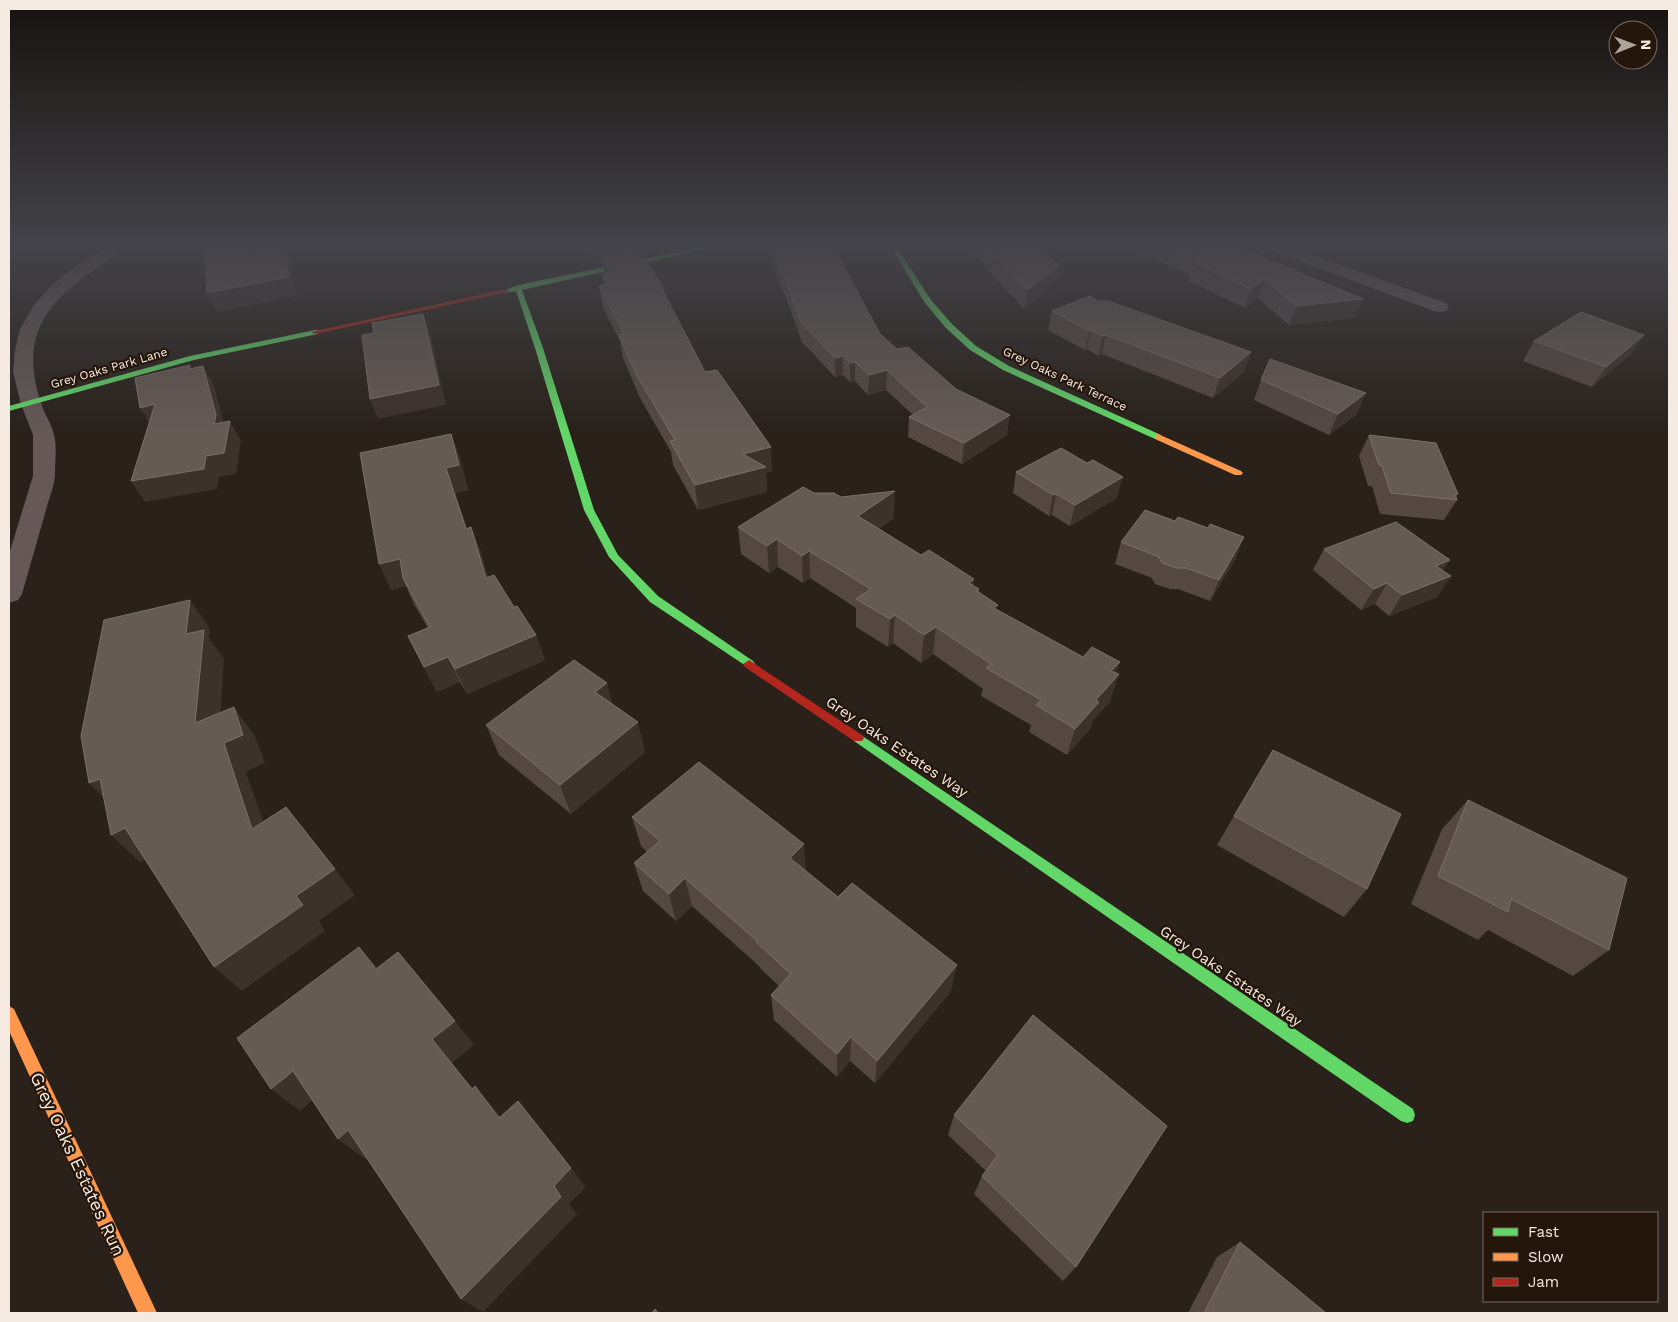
<svg xmlns="http://www.w3.org/2000/svg" width="1678" height="1322" font-family="'Work Sans',sans-serif">
	<style>
		.lines { fill: none; stroke-linecap: round; stroke-linejoin: round }
		.street { fill: #655856; fill-rule: evenodd }
		.fast { fill: #63d668; fill-rule: evenodd }
		.slow { fill: #ff974d; fill-rule: evenodd }
		.jam { fill: #b3261e; fill-rule: evenodd }
		.wall { fill: #554843 }
		.shaded-wall { fill: #3c312b }
		.building { fill: #665a54; stroke: #7d706a }
		.labels { text-anchor: middle; dominant-baseline: central; stroke-width: 4.5; stroke-linejoin: round; paint-order: stroke }
		.far-street-label { font-size: 12px; fill: #f5eae2; stroke: #25160b }
		.street-label { font-size: 15px; fill: #f5eae2; stroke: #25160b }
		.near-street-label { font-size: 18px; fill: #f5eae2; stroke: #25160b }
	</style>
	<rect width="100%" height="100%" fill="#29211a"/>
	<g class="lines">
		<g class="street">
			<path d="M112,246L118,248L120,251L118,254C57,294 15,324 41,403C44,414 52,424 54,435C57,446 55,461 55,473C55,485 49,498 46,510C38,538 30,566 22,594L18,600L9,603V554L33,476V435L21,404L13,372L15,350L20,329L34,305L50,287L67,272L106,248Z"/>
			<polygon points="1265,246 1288,246 1446,303 1449,307 1446,311 1440,312 1434,311 1267,249"/>
		</g>
		<g class="fast">
			<polygon points="707,246 719,246 522,290 543,348 594,510 618,555 658,596 753,661 755,664 749,668 650,602 609,557 584,510 535,348 516,291 506,293 503,291 518,285"/>
			<polygon points="890,246 896,246 931,300 952,324 976,346 1009,366 1161,435 1161,439 1155,439 1003,370 970,350 946,328 925,303"/>
			<polygon points="315,330 318,330 318,334 194,360 9,411 9,406 190,356"/>
			<polygon points="858,733 1413,1109 1415,1115 1413,1121 1407,1123 1401,1121 854,741 852,738 854,735"/>
		</g>
		<g class="slow">
			<polygon points="1158,434 1241,471 1243,473 1241,475 1235,475 1155,439 1155,435"/>
			<polygon points="9,1006 14,1009 157,1313 138,1313 9,1031"/>
		</g>
		<g class="jam">
			<polygon points="506,289 509,291 508,292 315,334 311,332"/>
			<polygon points="749,660 862,735 864,738 862,741 854,741 745,667 743,664"/>
		</g>
	</g>
	<g class="wall">
		<polygon points="586,246 631,246 631,249 663,287 664,293 705,372 772,471 766,473 767,492 698,510 673,465 671,452 640,398 623,358 620,341 603,308 599,286 604,285 602,275 604,275 602,264 597,265"/>
		<polygon points="767,246 833,246 880,334 897,349 1007,435 962,464 908,437 909,417 913,415 886,390 868,395 855,381 850,382 843,375 835,377 802,342 785,295 781,288"/>
		<polygon points="971,246 1041,246 1056,284 1024,309 970,250"/>
		<polygon points="1125,246 1228,246 1355,318 1289,325 1258,298 1245,308 1188,281 1190,275"/>
		<polygon points="1098,301 1251,352 1244,372 1213,398 1102,354 1098,356 1087,349 1085,350 1048,330 1052,311"/>
		<polygon points="1644,335 1631,354 1592,387 1523,361 1534,341"/>
		<polygon points="1261,380 1357,414 1329,435 1254,400"/>
		<polygon points="451,434 460,459 468,490 455,493 467,528 471,527 481,553 488,578 514,607 536,635 545,660 467,694 460,682 437,692 408,636 428,628 414,604 406,586 391,590"/>
		<polygon points="1369,435 1458,494 1456,497 1457,500 1444,520 1380,514 1372,486 1368,486 1359,456"/>
		<polygon points="1016,472 1117,498 1070,526 1052,515 1049,516 1013,493"/>
		<polygon points="814,493 841,497 894,518 879,529 921,555 974,579 973,586 979,589 979,593 997,610 1083,657 1116,673 1110,702 1093,720 1090,729 1067,755 1029,732 1031,725 981,696 983,689 933,654 921,663 893,643 888,647 856,627 856,608 810,578 803,583 778,567 769,573 741,554 738,527"/>
		<polygon points="1121,542 1236,558 1210,601 1178,589 1170,589 1155,584 1152,578 1115,564"/>
		<polygon points="1324,549 1444,571 1451,576 1437,597 1389,616 1375,604 1361,610 1313,570"/>
		<polygon points="613,704 645,752 571,814 499,755 486,725"/>
		<polygon points="1468,800 1609,950 1573,976 1488,930 1478,940 1411,904 1442,829"/>
		<polygon points="1234,816 1367,889 1344,917 1217,845"/>
		<polygon points="632,817 805,871 951,991 875,1083 850,1061 837,1077 774,1020 771,995 779,986 760,968 759,966 692,906 676,921 643,891 634,863 647,852 641,846"/>
		<polygon points="1033,1015 1076,1267 1063,1281 974,1194 982,1176 986,1171 948,1135 954,1115"/>
		<polygon points="1240,1242 1326,1313 1188,1313 1217,1257"/>
	</g>
	<g class="shaded-wall">
		<polygon points="283,246 288,246 297,296 217,312 207,293"/>
		<polygon points="593,246 631,246 633,257 600,255 602,264 597,265"/>
		<polygon points="1059,266 1056,284 1024,309 1027,290"/>
		<polygon points="1265,279 1258,298 1245,308 1251,289"/>
		<polygon points="1363,299 1355,318 1289,325 1296,306"/>
		<polygon points="423,314 430,333 446,405 378,419 370,399"/>
		<polygon points="1091,330 1087,349 1085,350 1089,331"/>
		<polygon points="1106,335 1102,354 1098,356 1103,336"/>
		<polygon points="1644,335 1631,354 1592,387 1606,367"/>
		<polygon points="1251,352 1244,372 1213,398 1220,378"/>
		<polygon points="843,356 843,375 835,377 835,358"/>
		<polygon points="855,362 855,381 850,382 850,363"/>
		<polygon points="203,366 214,386 227,435 230,421 241,441 236,474 219,477 217,489 145,502 131,481 206,456 214,424"/>
		<polygon points="887,370 886,390 868,395 869,375"/>
		<polygon points="1366,393 1357,414 1329,435 1338,414"/>
		<polygon points="155,404 153,428 140,408"/>
		<polygon points="1010,415 1007,435 962,464 964,443"/>
		<polygon points="451,434 460,459 468,490 455,493 475,554 466,529 446,468"/>
		<polygon points="771,447 772,471 766,473 767,492 698,510 695,485 743,454"/>
		<polygon points="1123,477 1117,498 1070,526 1075,505"/>
		<polygon points="895,491 894,518 858,544 858,516"/>
		<polygon points="1056,494 1052,515 1049,516 1053,495"/>
		<polygon points="471,527 481,553 496,604 486,578"/>
		<polygon points="1244,537 1236,558 1210,601 1219,580"/>
		<polygon points="777,539 778,567 769,573 767,546"/>
		<polygon points="809,551 810,578 803,583 802,556"/>
		<polygon points="400,559 403,578 406,586 391,590 379,564"/>
		<polygon points="1450,560 1436,582 1436,566"/>
		<polygon points="1451,576 1437,597 1389,616 1402,595"/>
		<polygon points="974,579 970,606 969,583"/>
		<polygon points="1387,583 1375,604 1361,610 1374,589"/>
		<polygon points="190,600 210,629 209,638 224,659 218,751 195,723 186,634"/>
		<polygon points="895,615 893,643 888,647 890,619"/>
		<polygon points="936,627 933,654 921,663 924,635"/>
		<polygon points="536,635 545,660 467,694 455,669"/>
		<polygon points="448,657 460,682 437,692 424,667"/>
		<polygon points="1120,662 1113,680 1119,674 1110,702 1093,720 1090,729 1067,755 1075,729 1096,700 1111,671"/>
		<polygon points="607,683 615,714 595,692"/>
		<polygon points="234,707 255,736 265,763 246,772 275,856 252,829 224,743"/>
		<polygon points="638,722 645,752 571,814 560,785"/>
		<polygon points="100,779 118,811 89,783"/>
		<polygon points="125,828 153,855 140,862 111,835"/>
		<polygon points="804,844 806,873 790,858"/>
		<polygon points="335,869 355,895 319,921 325,931 242,991 214,967 296,896"/>
		<polygon points="685,878 692,906 676,921 669,894"/>
		<polygon points="359,947 382,973 376,969"/>
		<polygon points="957,965 951,991 875,1083 877,1061"/>
		<polygon points="455,1021 474,1045 452,1063 491,1110 472,1089 432,1039"/>
		<polygon points="851,1037 850,1061 837,1077 837,1054"/>
		<polygon points="293,1071 321,1093 300,1111 271,1089"/>
		<polygon points="475,1086 494,1108 517,1139 499,1118"/>
		<polygon points="348,1130 374,1150 365,1159 338,1139"/>
		<polygon points="571,1168 586,1187 569,1204 577,1214 483,1312 461,1299 554,1186"/>
	</g>
	<g class="building">
		<polygon points="204,246 283,246 289,277 207,293"/>
		<polygon points="772,246 833,246 880,334 897,349 908,347 956,389 1010,415 964,443 909,417 927,407 887,370 869,375 855,362 850,363 843,356 835,358 801,322 784,277 780,270"/>
		<polygon points="985,246 1041,246 1059,266 1027,290"/>
		<polygon points="1170,246 1228,246 1231,248 1233,246 1236,246 1363,299 1296,306 1265,279 1251,289 1193,262 1201,259"/>
		<polygon points="637,247 663,287 661,287 705,372 717,370 771,447 743,454 766,467 695,485 670,441 675,440 636,374 619,335 624,334 599,286 607,284 602,275 611,273 600,255"/>
		<polygon points="1090,296 1098,301 1108,301 1251,352 1220,378 1106,335 1103,336 1091,330 1089,331 1052,311"/>
		<polygon points="1581,312 1644,335 1606,367 1534,341"/>
		<polygon points="423,314 439,385 370,399 362,335 374,333 372,323"/>
		<polygon points="1270,359 1366,393 1338,414 1261,380"/>
		<polygon points="190,365 190,369 203,366 216,415 214,424 230,421 224,453 206,456 204,469 131,481 155,404 140,408 135,378"/>
		<polygon points="451,434 459,465 446,468 466,529 471,527 486,578 494,575 514,607 517,606 536,635 455,669 448,657 424,667 408,636 430,627 403,578 400,559 379,564 360,453"/>
		<polygon points="1369,435 1436,443 1458,494 1455,494 1457,500 1391,493 1382,466 1379,465"/>
		<polygon points="1061,448 1087,463 1093,460 1123,477 1075,505 1056,494 1053,495 1016,472"/>
		<polygon points="803,487 814,493 834,493 841,497 895,491 858,516 921,555 929,550 974,579 969,583 979,589 977,591 998,605 994,608 1083,657 1092,647 1120,662 1111,671 1119,674 1096,700 1099,702 1075,729 1036,705 1041,700 986,668 991,664 936,627 924,635 895,615 890,619 856,599 871,589 809,551 802,556 777,539 767,546 738,527"/>
		<polygon points="1145,510 1175,521 1178,517 1208,528 1210,524 1244,537 1219,580 1186,568 1177,568 1162,563 1159,557 1121,542"/>
		<polygon points="1396,522 1450,560 1436,566 1451,576 1402,595 1387,583 1374,589 1324,549"/>
		<polygon points="190,600 186,634 204,630 195,723 234,707 243,735 224,743 252,829 286,807 335,869 296,896 303,905 214,967 125,828 111,835 100,779 89,783 81,736 104,620"/>
		<polygon points="574,660 607,683 595,692 638,722 560,785 486,725"/>
		<polygon points="1273,750 1401,814 1367,889 1234,816"/>
		<polygon points="699,762 804,844 790,858 838,897 852,883 957,965 877,1061 851,1037 837,1054 771,995 791,974 756,942 757,941 685,878 669,894 634,863 660,841 632,817"/>
		<polygon points="1468,800 1627,878 1609,950 1511,899 1508,912 1438,876"/>
		<polygon points="359,947 376,969 398,952 455,1021 432,1039 472,1089 475,1086 499,1118 518,1101 571,1168 554,1186 561,1197 461,1299 348,1130 338,1139 293,1071 271,1089 237,1038"/>
		<polygon points="1033,1015 1167,1126 1076,1267 982,1176 998,1155 954,1115"/>
		<polygon points="1240,1242 1326,1313 1204,1313"/>
		<polygon points="655,1309 658,1313 652,1313"/>
	</g>
	<linearGradient id="sky" x2="0" y2="1"><stop stop-color="#17120e"/><stop offset="0.57" stop-color="#434349"/><stop offset="1" stop-color="#434349" stop-opacity="0"/></linearGradient>
	<rect width="1678" height="431" fill="url(#sky)"/>
	<g class="labels">
		<g class="far-street-label">
			<text transform="translate(109 368) rotate(-16)">Grey Oaks Park Lane</text>
			<text transform="translate(1065 379) rotate(25)">Grey Oaks Park Terrace</text>
		</g>
		<g class="street-label">
			<text transform="translate(897 747) rotate(34)">Grey Oaks Estates Way</text>
			<text transform="translate(1231 976) rotate(34)">Grey Oaks Estates Way</text>
		</g>
		<g class="near-street-label">
			<text transform="translate(78 1164) rotate(65)">Grey Oaks Estates Run</text>
		</g>
	</g>
	<rect width="1678" height="1322" fill="none" stroke="#f5eae2" stroke-width="20"/>
	<rect x="1483" y="1212" width="175" height="90" fill="#25160b" stroke="#786b61"/>
	<rect x="1493" y="1228" width="25" height="8" fill="#63d668" stroke="#786b61"/>
	<text x="1528" y="1237" font-size="15" fill="#f5eae2">Fast</text>
	<rect x="1493" y="1253" width="25" height="8" fill="#ff974d" stroke="#786b61"/>
	<text x="1528" y="1262" font-size="15" fill="#f5eae2">Slow</text>
	<rect x="1493" y="1278" width="25" height="8" fill="#b3261e" stroke="#786b61"/>
	<text x="1528" y="1287" font-size="15" fill="#f5eae2">Jam</text>
	<g transform="translate(1633 45) rotate(89)"><circle r="24" fill="#25160b" stroke="#786b61"/>
	<path d="M0-4L9 19L0 12L-9 19Z" fill="#aea49c"/>
	<text y="-8" font-size="14" font-weight="bold" text-anchor="middle" fill="#f5eae2">N</text>
	</g>
</svg>
